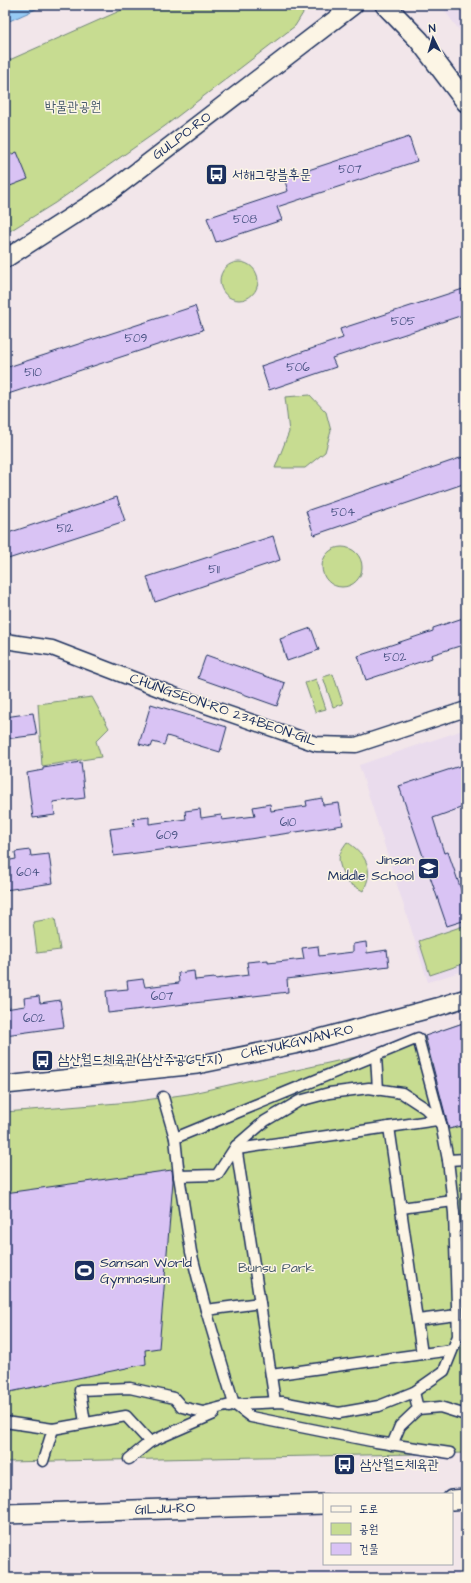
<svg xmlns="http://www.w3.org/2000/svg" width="471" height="1583" font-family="'Architects Daughter','Poor Story',sans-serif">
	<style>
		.built { fill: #eadced }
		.green { fill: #c7dc91; stroke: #718678 }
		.water { fill: #96caf4; stroke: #658cb8 }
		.building { fill: #d9c3f4; stroke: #1b2f5e }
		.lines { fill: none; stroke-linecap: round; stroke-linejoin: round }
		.pedestrian-casing { stroke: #1b2f5e; stroke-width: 13 }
		.minor-casing { stroke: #1b2f5e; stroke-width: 17 }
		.tertiary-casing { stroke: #1b2f5e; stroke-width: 20 }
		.secondary-casing { stroke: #1b2f5e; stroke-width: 22 }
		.pedestrian { stroke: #fcf5e5; stroke-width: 10 }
		.minor { stroke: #fcf5e5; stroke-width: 14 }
		.tertiary { stroke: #fcf5e5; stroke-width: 17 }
		.secondary { stroke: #fcf5e5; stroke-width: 19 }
		.labels { text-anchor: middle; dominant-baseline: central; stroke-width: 3; stroke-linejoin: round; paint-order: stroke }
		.number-label { font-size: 12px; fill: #4a5484 }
		.park-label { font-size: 14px; fill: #465a6b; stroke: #fcf5e5 }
		.street-label { font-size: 14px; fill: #1b2f5e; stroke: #fcf5e5 }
		.poi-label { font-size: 14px; fill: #1b2f5e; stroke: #fcf5e5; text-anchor: start }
	</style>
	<rect width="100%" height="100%" fill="#f2e6ea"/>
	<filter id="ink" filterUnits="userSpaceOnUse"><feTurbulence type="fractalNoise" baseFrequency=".025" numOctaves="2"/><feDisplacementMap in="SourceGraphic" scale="8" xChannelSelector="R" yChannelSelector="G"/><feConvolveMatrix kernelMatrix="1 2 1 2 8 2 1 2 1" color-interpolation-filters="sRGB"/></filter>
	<g filter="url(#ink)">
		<g class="built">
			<polygon points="441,5 466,5 466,39 441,6"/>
			<polygon points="466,729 466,970 428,982 359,765"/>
			<rect x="275" y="1573" width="191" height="5"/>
		</g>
		<g class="green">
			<polygon points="133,5 308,5 295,26 165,126 55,203 5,234 5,62"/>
			<circle cx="239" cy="281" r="19"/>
			<polygon points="310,395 326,412 331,431 325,452 305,468 275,468 289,432 285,397"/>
			<circle cx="342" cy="567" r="20"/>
			<polygon points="333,674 343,704 333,707 323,677"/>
			<polygon points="316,679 326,709 315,712 305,683"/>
			<polygon points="92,697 109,728 96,741 101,757 42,766 38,704"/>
			<path d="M347,842C366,854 375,870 363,891L345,881C340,862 334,859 347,842Z"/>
			<polygon points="55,918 60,950 37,953 33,922"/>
			<polygon points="466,925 466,963 430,975 419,941"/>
			<polygon points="466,1022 466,1453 5,1462 5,1112 131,1102 188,1094 387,1050"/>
		</g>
		<polygon class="water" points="5,5 45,5 5,23"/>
		<g class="building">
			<polygon points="409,137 417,161 277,207 282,220 216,242 207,218 288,191 284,178"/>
			<polygon points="17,152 28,179 5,188 5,157"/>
			<polygon points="466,288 466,314 332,358 336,367 269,390 261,366 343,338 340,329"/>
			<polygon points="195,306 203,330 5,395 5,368"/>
			<polygon points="466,456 466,483 314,535 306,511"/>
			<polygon points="117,497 125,521 5,560 5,534"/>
			<polygon points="273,536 280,560 155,602 147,577"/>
			<polygon points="466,617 466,644 431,655 432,658 366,680 358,656 433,631 433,628"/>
			<polygon points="311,628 319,650 287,661 280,639"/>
			<polygon points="206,655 285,683 277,706 198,678"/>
			<polygon points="151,704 227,727 220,752 167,736 164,745 153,742 151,747 139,744"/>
			<polygon points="33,713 37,735 5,739 5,717"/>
			<polygon points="81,762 85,798 53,802 55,815 33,818 27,773 43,770 43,768"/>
			<polygon points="466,764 466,806 433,818 444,853 448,852 466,904 466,920 447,926 399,786"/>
			<polygon points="322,798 323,805 339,803 343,825 236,841 236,840 114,856 110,829 134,826 133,819 149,817 149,824 186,819 185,811 200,809 201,818 221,815 222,820 255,816 253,807 270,804 271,811 307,806 306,801"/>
			<polygon points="30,850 31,856 49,854 53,883 5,890 5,861 16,859 15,852"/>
			<polygon points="366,942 367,953 387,950 389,966 287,979 288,992 108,1013 106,991 128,989 127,981 143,979 145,987 179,983 178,973 194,971 195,980 215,978 215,979 249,975 247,962 268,960 268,963 304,959 302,948 318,946 319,956 353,952 353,944"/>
			<polygon points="39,996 40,1003 60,1000 64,1027 5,1035 5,1009 25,1006 24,998"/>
			<polygon points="466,1022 466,1125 449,1129 425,1036"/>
			<polygon points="172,1170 173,1181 159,1348 145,1350 146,1364 5,1393 5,1193"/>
		</g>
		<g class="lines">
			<defs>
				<g id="pedestrian">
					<polyline points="376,1056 378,1090"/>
					<polyline points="163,1097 175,1138 179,1176 191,1252 206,1310 234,1404 229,1407"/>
					<polyline points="389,1127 437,1120"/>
					<polyline points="175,1138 418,1038 441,1124"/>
					<polyline points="236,1146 275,1402"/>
					<polyline points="237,1149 389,1127 422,1354 271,1375"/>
					<polyline points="448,1160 466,1159"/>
					<polyline points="401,1208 453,1201"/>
					<polyline points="206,1310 260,1303"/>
					<polyline points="418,1320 457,1315"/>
					<polyline points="422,1354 452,1350"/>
					<polyline points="234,1404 251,1417 376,1442 450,1453"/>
					<polyline points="418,1409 440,1407 466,1415"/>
					<polyline points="5,1422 53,1429 126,1416 150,1442 129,1459"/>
					<polyline points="85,1423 80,1390 130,1388 174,1398 182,1407 203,1412 234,1404 282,1402 339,1413 379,1406 414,1392 444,1371 458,1336 454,1213 448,1160 441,1124 425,1108 402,1093 369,1088 329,1093 299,1101 265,1121 236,1146 217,1175 179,1176"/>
					<polyline points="150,1442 214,1414"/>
					<polyline points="392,1445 400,1426 418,1409 414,1392"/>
					<polyline points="43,1461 53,1429"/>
				</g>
				<polyline id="minor" points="5,641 52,648 177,696 316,744 356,745 466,709"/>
				<g id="tertiary">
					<polyline points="5,259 114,189 354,5"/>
					<polyline points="5,1085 197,1065 294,1045 437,1007 466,998"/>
				</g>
				<g id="secondary">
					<polyline points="385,5 419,40 466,102"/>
					<polyline points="452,1500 466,1499"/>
					<polyline points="5,1514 324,1504"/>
				</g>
			</defs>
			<use href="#pedestrian" class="pedestrian-casing"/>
			<use href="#minor" class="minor-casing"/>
			<use href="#tertiary" class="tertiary-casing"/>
			<use href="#secondary" class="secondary-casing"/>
			<use href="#pedestrian" class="pedestrian"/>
			<use href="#minor" class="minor"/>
			<use href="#tertiary" class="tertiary"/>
			<use href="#secondary" class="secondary"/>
		</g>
	</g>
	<defs>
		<symbol id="bus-square" viewBox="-11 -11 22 22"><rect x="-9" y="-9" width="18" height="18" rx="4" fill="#1b2f5e" stroke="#fcf5e5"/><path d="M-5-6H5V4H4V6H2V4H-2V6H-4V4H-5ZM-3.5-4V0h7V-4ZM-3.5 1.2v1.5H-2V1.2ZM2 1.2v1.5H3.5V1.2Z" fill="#fff"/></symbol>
		<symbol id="school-square" viewBox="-11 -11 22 22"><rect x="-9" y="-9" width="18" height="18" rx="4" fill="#1b2f5e" stroke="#fcf5e5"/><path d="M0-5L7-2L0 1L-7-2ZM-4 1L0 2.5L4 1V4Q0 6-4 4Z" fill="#fff"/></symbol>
		<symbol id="stadium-square" viewBox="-11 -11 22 22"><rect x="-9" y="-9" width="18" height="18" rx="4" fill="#1b2f5e" stroke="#fcf5e5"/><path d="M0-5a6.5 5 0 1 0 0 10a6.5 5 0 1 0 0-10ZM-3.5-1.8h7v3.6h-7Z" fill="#fff"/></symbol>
	</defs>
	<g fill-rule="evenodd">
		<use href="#bus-square" x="204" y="162" width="25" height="25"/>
		<use href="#school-square" x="416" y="856" width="25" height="25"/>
		<use href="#bus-square" x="30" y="1048" width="25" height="25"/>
		<use href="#stadium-square" x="72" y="1258" width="25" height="25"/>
		<use href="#bus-square" x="332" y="1452" width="25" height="25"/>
	</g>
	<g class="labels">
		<g class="number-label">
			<text x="350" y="169">507</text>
			<text x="245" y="219">508</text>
			<text x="403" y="321">505</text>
			<text x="136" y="338">509</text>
			<text x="298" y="367">506</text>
			<text x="33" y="372">510</text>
			<text x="343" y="512">504</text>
			<text x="65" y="528">512</text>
			<text x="214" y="569">511</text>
			<text x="395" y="657">502</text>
			<text x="288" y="822">610</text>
			<text x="167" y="835">609</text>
			<text x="28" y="872">604</text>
			<text x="162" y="996">607</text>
			<text x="34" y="1018">602</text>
		</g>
		<g class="park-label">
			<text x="73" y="107">박물관공원</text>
			<text x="276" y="1268">Bunsu Park</text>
		</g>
		<g class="street-label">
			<text transform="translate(182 136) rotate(-37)">GULPO-RO</text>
			<text transform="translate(223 710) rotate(19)">CHUNGSEON-RO 234BEON-GIL</text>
			<text transform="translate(297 1042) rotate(-13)">CHEYUKGWAN-RO</text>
			<text transform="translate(165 1509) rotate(-2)">GILJU-RO</text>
		</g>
		<g class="poi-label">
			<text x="232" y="175">서해그랑블후문</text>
			<text x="414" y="860" text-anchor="end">Jinsan<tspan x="414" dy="16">Middle School</tspan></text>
			<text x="58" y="1060">삼산월드체육관(삼산주공6단지)</text>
			<text x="100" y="1263">Samsan World<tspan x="100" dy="16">Gymnasium</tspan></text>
			<text x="360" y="1465">삼산월드체육관</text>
		</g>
	</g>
	<rect width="471" height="1583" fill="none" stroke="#fcf5e5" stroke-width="20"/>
	<rect x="10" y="10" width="451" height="1563" fill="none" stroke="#1b2f5e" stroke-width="1.5" filter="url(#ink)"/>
	<rect x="323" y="1493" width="130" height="72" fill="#fcf5e5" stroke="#a2a6af"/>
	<rect x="331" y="1506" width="20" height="6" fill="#fcf5e5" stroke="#a2a6af"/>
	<text x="359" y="1513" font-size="12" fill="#1b2f5e">도로</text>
	<rect x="331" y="1523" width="20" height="12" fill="#c7dc91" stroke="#a2a6af"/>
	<text x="359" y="1533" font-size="12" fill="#1b2f5e">공원</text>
	<rect x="331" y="1543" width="20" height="12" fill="#d9c3f4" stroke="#a2a6af"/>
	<text x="359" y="1553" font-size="12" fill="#1b2f5e">건물</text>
	<g transform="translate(433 38) rotate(355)" stroke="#fcf5e5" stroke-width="3" paint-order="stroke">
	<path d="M0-3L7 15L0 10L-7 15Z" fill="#1b2f5e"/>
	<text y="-6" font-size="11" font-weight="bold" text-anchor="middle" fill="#1b2f5e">N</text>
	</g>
</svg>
